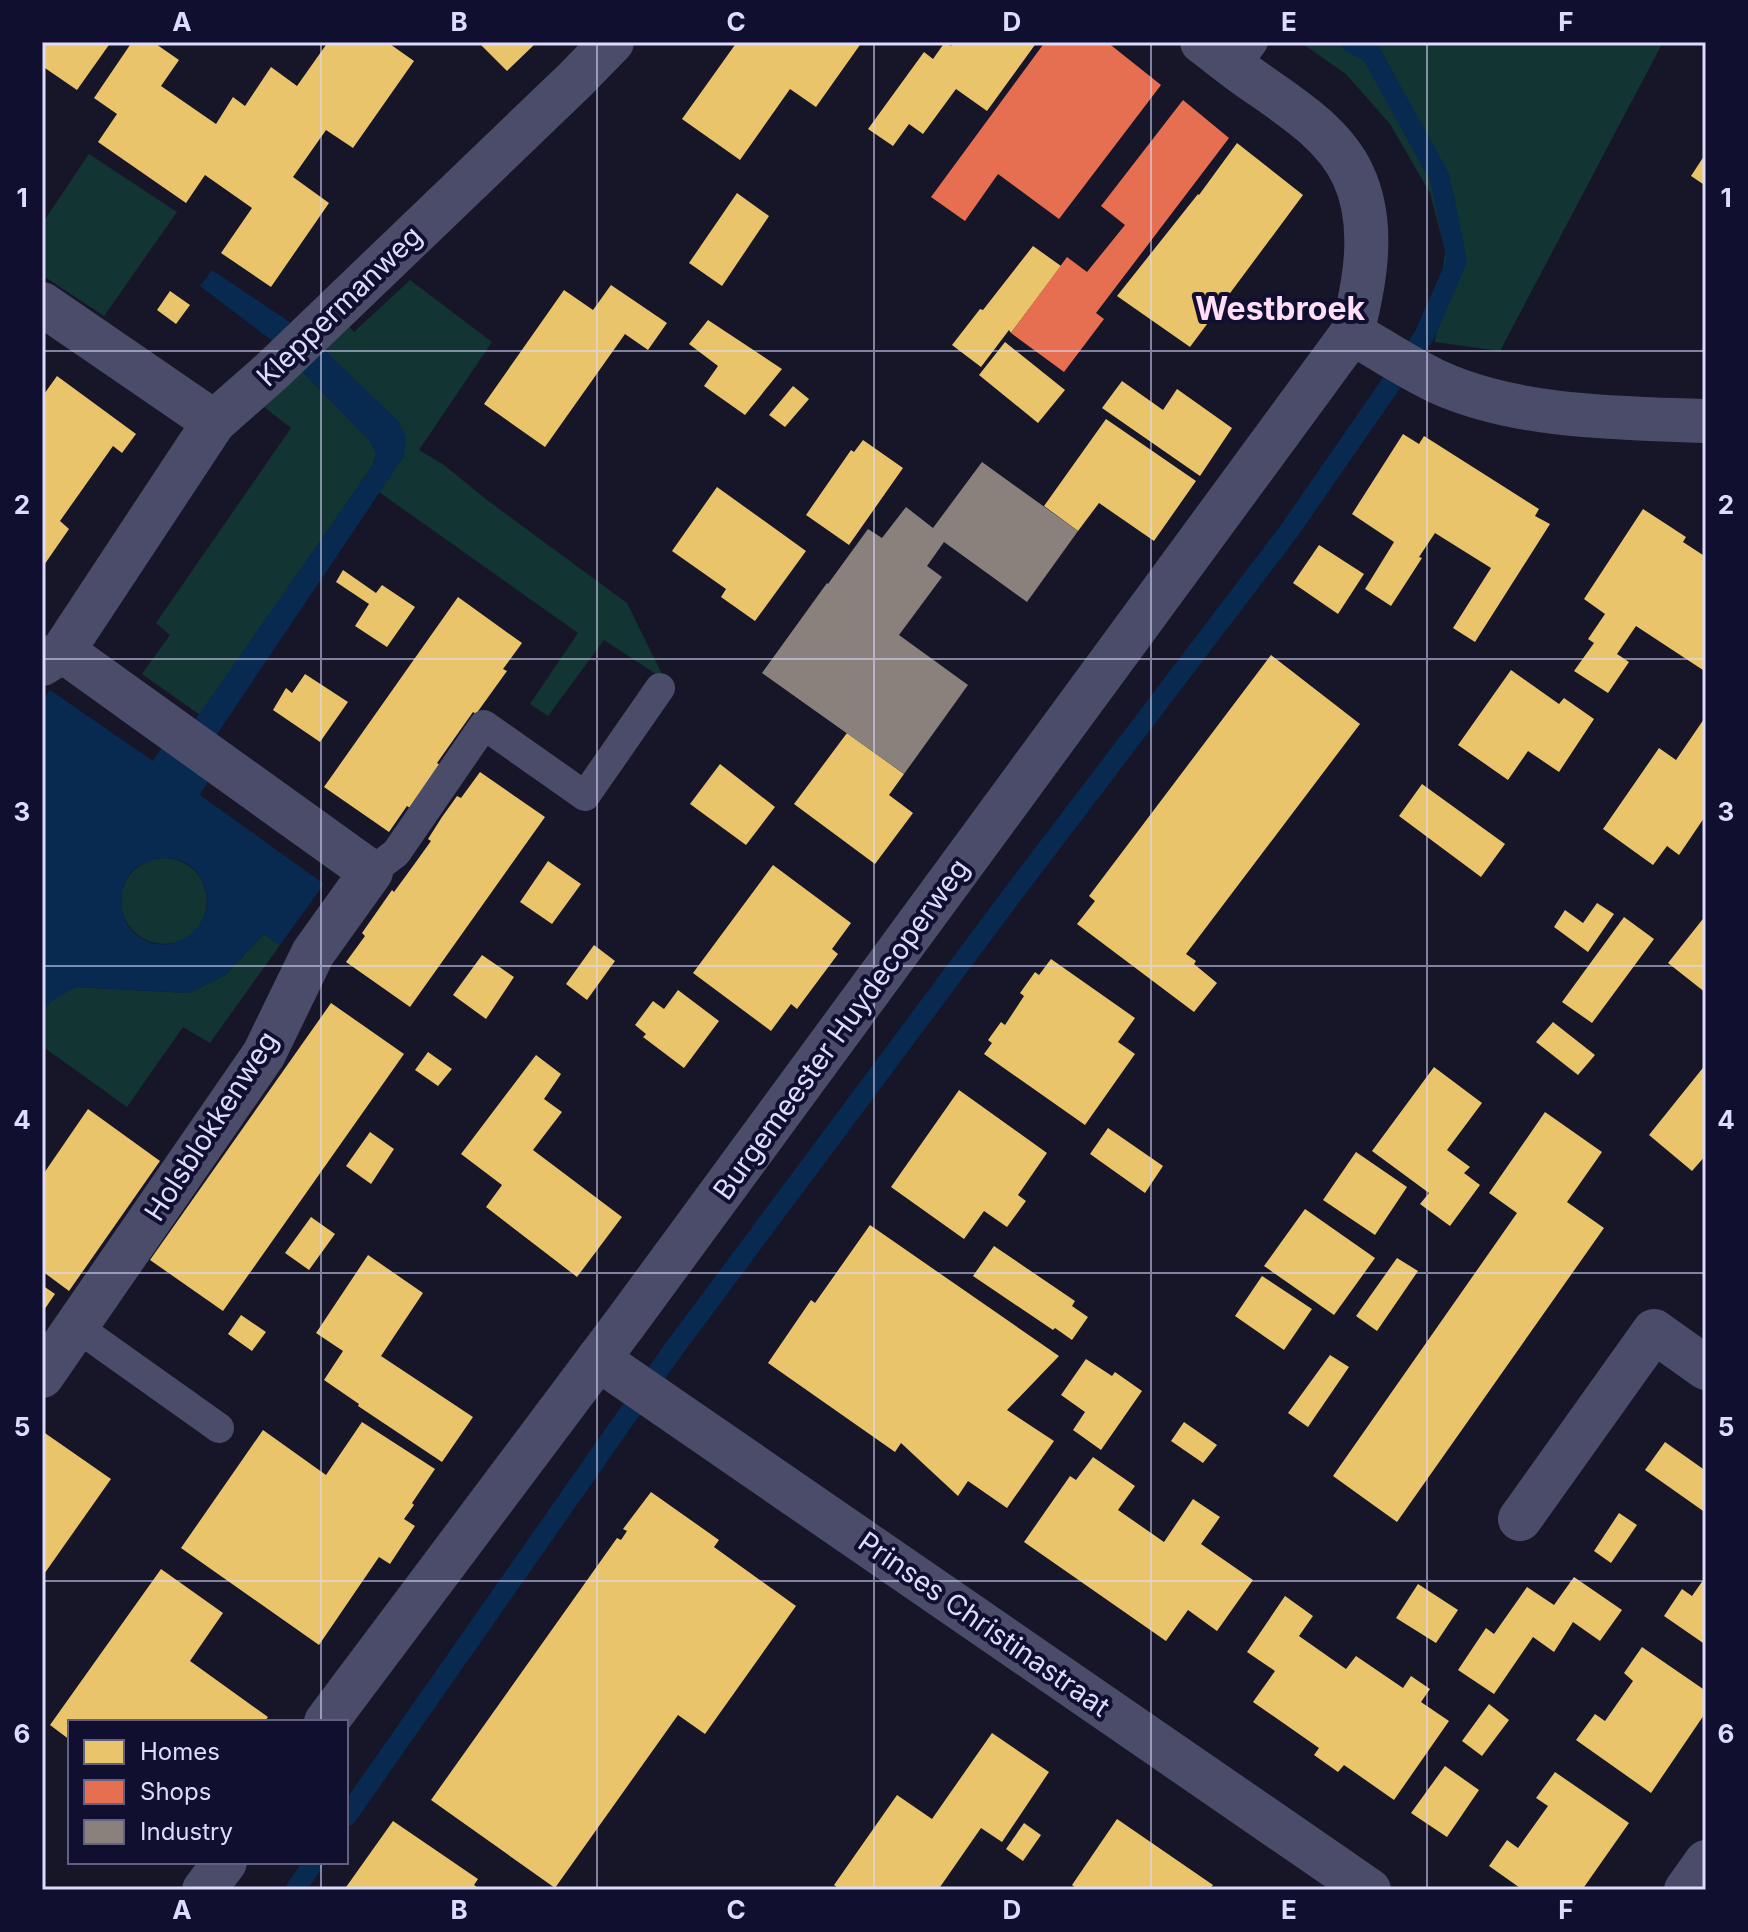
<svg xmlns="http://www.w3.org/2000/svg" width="1748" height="1932" font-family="Inter,sans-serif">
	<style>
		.green { fill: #123432 }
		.water { fill: #082950; fill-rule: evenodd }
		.homes { fill: #e9c46a }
		.shops { fill: #e76f51 }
		.industry { fill: #8a817c }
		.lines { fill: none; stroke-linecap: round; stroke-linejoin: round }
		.stream { stroke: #082950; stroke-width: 20 }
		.service { stroke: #4a4c69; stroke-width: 30 }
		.minor { stroke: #4a4c69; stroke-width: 44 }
		.tertiary { stroke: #4a4c69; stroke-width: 44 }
		.grid { fill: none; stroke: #dddcff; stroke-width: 2; stroke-opacity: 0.55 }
		.labels { text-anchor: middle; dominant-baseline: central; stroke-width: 8; stroke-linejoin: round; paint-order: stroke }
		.street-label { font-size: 28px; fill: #dddcff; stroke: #110f2f }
		.quarter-label { font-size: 32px; font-weight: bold; fill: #ffdef6; stroke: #110f2f }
		.neatline { fill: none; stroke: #dddcff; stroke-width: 3 }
		.grid-label { font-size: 26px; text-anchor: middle; font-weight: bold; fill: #dddcff }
	</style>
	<rect width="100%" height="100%" fill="#171628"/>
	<g class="green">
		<polygon points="1300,42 1663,42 1500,351 1435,342 1445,250 1430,193 1390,124 1346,74"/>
		<polygon points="89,154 177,212 104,316 42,275 42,224"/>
		<polygon points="410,280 492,342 419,450 444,465 487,500 627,603 665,680 604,640 548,716 530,704 578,633 379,492 404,456 324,349 348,325 354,332"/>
		<polygon points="301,370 372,443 376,455 373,465 200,715 142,674 170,635 156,623 291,428 264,407"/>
		<circle cx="164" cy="901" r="43"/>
		<path d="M264,934L280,945L210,1043L183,1027L127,1107L42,1046C42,1037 40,1018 42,1011C46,999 66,992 76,987L189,993L225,975Z"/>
	</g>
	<path class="water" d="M212,270L309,335L398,421L406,436L404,456L205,752L209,779L200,795L324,884L280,945L264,934L225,975L189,993L76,987L53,1000L42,1011V701L50,690L153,761L162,747L172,753L373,465L376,455L372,443L271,340L200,286ZM159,858C165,859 172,858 178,860C199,865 213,894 205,914C195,940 164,954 139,937C115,921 115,878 142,864C147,861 154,860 159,858Z"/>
	<g class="homes">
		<polygon points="42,42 111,42 77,90 42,66"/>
		<polygon points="132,42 153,42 179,60 161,86 216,124 233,97 245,106 271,67 297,86 328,42 387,42 414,61 353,148 326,130 293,177 329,203 271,287 221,253 252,208 205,175 186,203 98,142 117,114 94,98"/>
		<polygon points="478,42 537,42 507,71"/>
		<polygon points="737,42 862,42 816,107 790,89 740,160 682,119"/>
		<polygon points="945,42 951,46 954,42 1037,42 987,111 956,89 923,134 909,124 893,146 868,129 924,52 933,59"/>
		<polygon points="1237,143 1303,195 1190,347 1117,296 1198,194 1199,195"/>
		<polygon points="1706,153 1706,186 1691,176"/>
		<polygon points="737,193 769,216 722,286 689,263"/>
		<polygon points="1033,246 1061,266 1011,333 1009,330 981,367 952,345 980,309 983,310"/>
		<polygon points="611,285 667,323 648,350 625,334 545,447 484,404 564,290 593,310"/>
		<polygon points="170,291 190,305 176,324 157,310"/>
		<polygon points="708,320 782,369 745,415 704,386 718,366 689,344"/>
		<polygon points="1005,342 1065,390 1038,423 979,375"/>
		<polygon points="57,376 136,434 122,453 113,446 60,521 69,529 42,568 42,397"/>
		<polygon points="1122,381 1163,410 1177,389 1232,428 1200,476 1102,408"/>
		<polygon points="793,386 809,399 785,427 769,415"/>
		<polygon points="1106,419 1196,481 1154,541 1099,503 1078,531 1044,506"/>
		<polygon points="1403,434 1419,444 1424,436 1539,509 1535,516 1550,524 1475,642 1453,628 1491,568 1435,533 1419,557 1422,558 1391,606 1365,589 1394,542 1352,514"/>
		<polygon points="863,440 903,468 849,545 806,515 851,450 854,452"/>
		<polygon points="717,487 806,551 755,621 721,597 726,589 672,551"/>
		<polygon points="1643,509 1686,537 1683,542 1706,557 1706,672 1636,626 1617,654 1629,662 1608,693 1574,671 1594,643 1588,639 1605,614 1584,599"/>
		<polygon points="1319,545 1364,574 1338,614 1293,583"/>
		<polygon points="343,570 376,593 382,585 415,607 387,647 355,626 369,604 336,582"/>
		<polygon points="458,597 522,643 503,669 507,671 476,714 473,712 437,763 440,765 410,808 407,806 389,832 324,787"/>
		<polygon points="1271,655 1360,724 1186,954 1196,961 1194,964 1217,983 1194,1012 1077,924 1095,901 1089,896"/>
		<polygon points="1511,670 1559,704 1564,698 1594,719 1559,772 1528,751 1508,780 1458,745"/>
		<polygon points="305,674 348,702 320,742 273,710 286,688 292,693"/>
		<polygon points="1706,716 1706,815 1679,855 1667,846 1653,865 1603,829 1659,748 1676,760"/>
		<polygon points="847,733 904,774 889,795 913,813 875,864 794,804"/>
		<polygon points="720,764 775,807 746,845 690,804"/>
		<polygon points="480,772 545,817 410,1007 346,962 365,936 362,933 392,890 394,892 413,866 431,841 428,839 442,817 457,796 461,798"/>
		<polygon points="1422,784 1505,844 1481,877 1399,816"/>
		<polygon points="548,861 581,884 552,924 520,902"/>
		<polygon points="773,865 851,923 832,949 838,954 797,1009 791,1004 771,1031 693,973"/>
		<polygon points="1597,903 1614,914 1588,952 1554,927 1565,910 1583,923"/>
		<polygon points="1706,915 1706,993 1668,963"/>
		<polygon points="1624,917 1654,939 1592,1023 1562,1002"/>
		<polygon points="594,945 615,961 587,1000 566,984"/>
		<polygon points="482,955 514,977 486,1019 453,995"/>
		<polygon points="1051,959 1135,1018 1118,1042 1135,1054 1085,1125 984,1054 992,1043 988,1040 1001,1022 1005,1025 1024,996 1020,993 1035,972 1039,975"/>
		<polygon points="678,990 719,1021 684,1068 643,1037 646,1034 635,1025 653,1001 664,1009"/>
		<polygon points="331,1003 404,1054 223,1311 150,1260"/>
		<polygon points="1553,1022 1595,1055 1578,1075 1536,1042"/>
		<polygon points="428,1052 452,1069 438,1086 415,1070"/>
		<polygon points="536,1055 561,1074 544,1099 562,1112 533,1150 622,1217 577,1277 486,1207 502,1185 461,1154"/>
		<polygon points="1706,1064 1706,1155 1692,1171 1649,1135"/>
		<polygon points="1434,1067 1482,1103 1447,1150 1470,1167 1464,1173 1480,1185 1450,1226 1420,1204 1429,1193 1372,1151"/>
		<polygon points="959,1090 1047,1153 1018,1195 1026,1201 1007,1227 984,1211 964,1239 891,1187"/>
		<polygon points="88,1109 160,1161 69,1291 42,1271 42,1176"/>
		<polygon points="1545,1112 1602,1152 1567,1202 1604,1228 1397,1522 1333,1476 1517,1213 1489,1193"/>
		<polygon points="1108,1128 1163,1166 1145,1193 1090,1154"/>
		<polygon points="370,1132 394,1149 371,1184 346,1166"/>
		<polygon points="1356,1152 1407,1187 1375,1235 1323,1200"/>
		<polygon points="1305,1209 1375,1258 1334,1315 1264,1266"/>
		<polygon points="311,1217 335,1234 309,1270 285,1253"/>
		<polygon points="870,1225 1059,1356 1007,1410 1054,1441 1007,1508 968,1481 958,1496 901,1443 895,1452 768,1363 811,1300 815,1303"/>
		<polygon points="994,1246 1075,1301 1072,1306 1088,1317 1072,1340 1055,1328 1053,1330 973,1276"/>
		<polygon points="368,1255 423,1293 381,1356 473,1417 442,1462 358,1406 359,1404 324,1380 343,1351 316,1333"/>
		<polygon points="1397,1258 1418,1271 1377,1331 1356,1316"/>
		<polygon points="1262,1276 1312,1309 1284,1350 1235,1316"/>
		<polygon points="42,1285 55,1294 42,1313"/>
		<polygon points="241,1315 266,1332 252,1351 228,1334"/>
		<polygon points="1330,1355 1349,1367 1308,1427 1288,1413"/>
		<polygon points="1086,1359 1112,1376 1115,1372 1142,1391 1101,1450 1073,1430 1085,1412 1061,1395"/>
		<polygon points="362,1422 435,1469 412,1503 414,1505 404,1519 415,1526 390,1564 379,1557 319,1645 181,1548 263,1430 326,1475"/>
		<polygon points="1184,1422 1217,1445 1203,1463 1171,1441"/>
		<polygon points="42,1431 111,1479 42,1577"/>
		<polygon points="1665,1442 1706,1471 1706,1513 1645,1470"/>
		<polygon points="1093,1457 1135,1486 1118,1510 1164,1542 1193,1499 1220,1517 1201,1544 1253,1580 1217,1631 1188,1610 1166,1641 1024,1542 1070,1476 1076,1480"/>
		<polygon points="651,1492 719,1540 714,1547 796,1606 705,1734 678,1715 555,1888 431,1800 617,1538 621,1540 627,1531 623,1529"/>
		<polygon points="1619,1513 1637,1525 1611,1563 1594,1551"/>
		<polygon points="161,1569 223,1613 190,1661 268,1717 264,1722 70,1722 70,1740 50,1725"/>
		<polygon points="1706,1576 1706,1645 1664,1616 1682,1589 1692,1596"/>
		<polygon points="1574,1577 1622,1610 1600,1641 1573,1622 1554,1652 1533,1637 1494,1694 1458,1670 1486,1628 1494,1634 1527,1587 1554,1605"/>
		<polygon points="1418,1584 1458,1610 1436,1643 1396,1618"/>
		<polygon points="1285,1596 1313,1616 1299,1636 1346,1669 1356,1656 1403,1688 1411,1676 1430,1689 1421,1702 1449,1721 1394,1800 1344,1765 1338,1772 1314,1755 1319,1748 1253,1702 1275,1671 1247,1652"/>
		<polygon points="1642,1647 1706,1691 1706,1712 1651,1793 1576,1740 1595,1714 1605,1721 1633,1681 1624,1673"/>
		<polygon points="1489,1704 1509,1720 1482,1756 1462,1741"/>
		<polygon points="992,1733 1049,1772 1002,1842 981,1828 938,1890 841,1890 834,1885 897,1795 932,1819"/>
		<polygon points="1445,1766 1479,1790 1447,1837 1411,1813"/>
		<polygon points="1555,1772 1629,1823 1582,1890 1523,1890 1489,1866 1507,1840 1518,1848 1548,1806 1536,1798"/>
		<polygon points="1117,1819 1213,1885 1209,1890 1078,1890 1072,1885"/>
		<polygon points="393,1821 478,1879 474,1885 481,1890 344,1890"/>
		<polygon points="1024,1823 1041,1835 1023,1861 1006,1849"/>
	</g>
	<g class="shops">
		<polygon points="1045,42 1107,42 1161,85 1059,219 998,174 965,221 931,197"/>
		<polygon points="1183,100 1229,138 1096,313 1104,319 1064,372 1011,333 1067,257 1087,272 1125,225 1101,206"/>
	</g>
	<polygon class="industry" points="982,462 1078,531 1027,602 944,542 927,566 942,577 899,635 968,685 904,774 762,673 827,583 828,584 868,529 882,538 906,507 933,528"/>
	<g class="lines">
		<g class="stream">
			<polyline points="346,1817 673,1350 1015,891 1289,531 1424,336 1457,261 1440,178 1371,53 1350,42"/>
			<polyline points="295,1890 314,1862"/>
		</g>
		<g class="service">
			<polyline points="1235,67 1253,42"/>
			<polyline points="371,872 396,853 484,725 585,796 660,688"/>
			<polyline points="77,1327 219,1428"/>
		</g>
		<g class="minor">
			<polyline points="42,304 214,422"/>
			<polyline points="42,664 63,651 214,422 273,370 575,80 612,42"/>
			<polyline points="598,1359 1369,1890"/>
			<polyline points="42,1376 264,1054 313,953 371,872 63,651"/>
			<polyline points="1520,1519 1654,1331 1706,1368"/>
			<polyline points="1686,1890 1706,1862"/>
		</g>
		<g class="tertiary">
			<path d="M1352,333C1380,349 1408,368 1438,382C1517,418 1620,418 1706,421"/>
			<path d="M326,1722L626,1322L1352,333C1365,283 1376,224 1353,175C1334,133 1288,105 1251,79C1234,67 1218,54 1202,42"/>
			<polyline points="204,1890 225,1862"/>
		</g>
	</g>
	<path class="grid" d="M321,42V1722M597,42V1890M874,42V1890M1151,42V1890M1427,42V1890M42,351H1706M42,659H1706M42,966H1706M42,1273H1706M42,1581H1706M321,1862V1890"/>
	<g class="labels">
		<g class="street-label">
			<text transform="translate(339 306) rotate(-44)">Kleppermanweg</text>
			<text transform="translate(841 1029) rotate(-54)">Burgemeester Huydecoperweg</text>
			<text transform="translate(211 1126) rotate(-57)">Holsblokkenweg</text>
			<text transform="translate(984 1624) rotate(35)">Prinses Christinastraat</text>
		</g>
		<g class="quarter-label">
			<text x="1280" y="308">Westbroek</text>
		</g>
	</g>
	<rect width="1748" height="1932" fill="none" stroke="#110f2f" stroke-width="88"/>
	<rect x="68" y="1720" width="280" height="144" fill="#110f2f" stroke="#636182" stroke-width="2"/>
	<rect x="84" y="1740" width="40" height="24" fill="#e9c46a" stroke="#636182" stroke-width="2"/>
	<text x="140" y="1760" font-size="24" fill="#dddcff">Homes</text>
	<rect x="84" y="1780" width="40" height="24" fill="#e76f51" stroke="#636182" stroke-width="2"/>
	<text x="140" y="1800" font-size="24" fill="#dddcff">Shops</text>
	<rect x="84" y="1820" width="40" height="24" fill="#8a817c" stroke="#636182" stroke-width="2"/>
	<text x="140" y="1840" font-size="24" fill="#dddcff">Industry</text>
	<rect x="44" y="44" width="1660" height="1844" class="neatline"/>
	<g class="grid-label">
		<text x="182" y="31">A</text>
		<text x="459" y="31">B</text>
		<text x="736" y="31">C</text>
		<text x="1012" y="31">D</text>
		<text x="1289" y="31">E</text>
		<text x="1566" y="31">F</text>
		<text x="22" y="207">1</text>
		<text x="1726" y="207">1</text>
		<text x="22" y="514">2</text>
		<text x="1726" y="514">2</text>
		<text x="22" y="821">3</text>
		<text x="1726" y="821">3</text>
		<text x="22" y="1129">4</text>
		<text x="1726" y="1129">4</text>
		<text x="22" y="1436">5</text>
		<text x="1726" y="1436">5</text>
		<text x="22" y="1743">6</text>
		<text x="1726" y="1743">6</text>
		<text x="182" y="1919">A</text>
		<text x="459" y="1919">B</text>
		<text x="736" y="1919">C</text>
		<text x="1012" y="1919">D</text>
		<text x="1289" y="1919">E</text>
		<text x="1566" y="1919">F</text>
	</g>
</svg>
